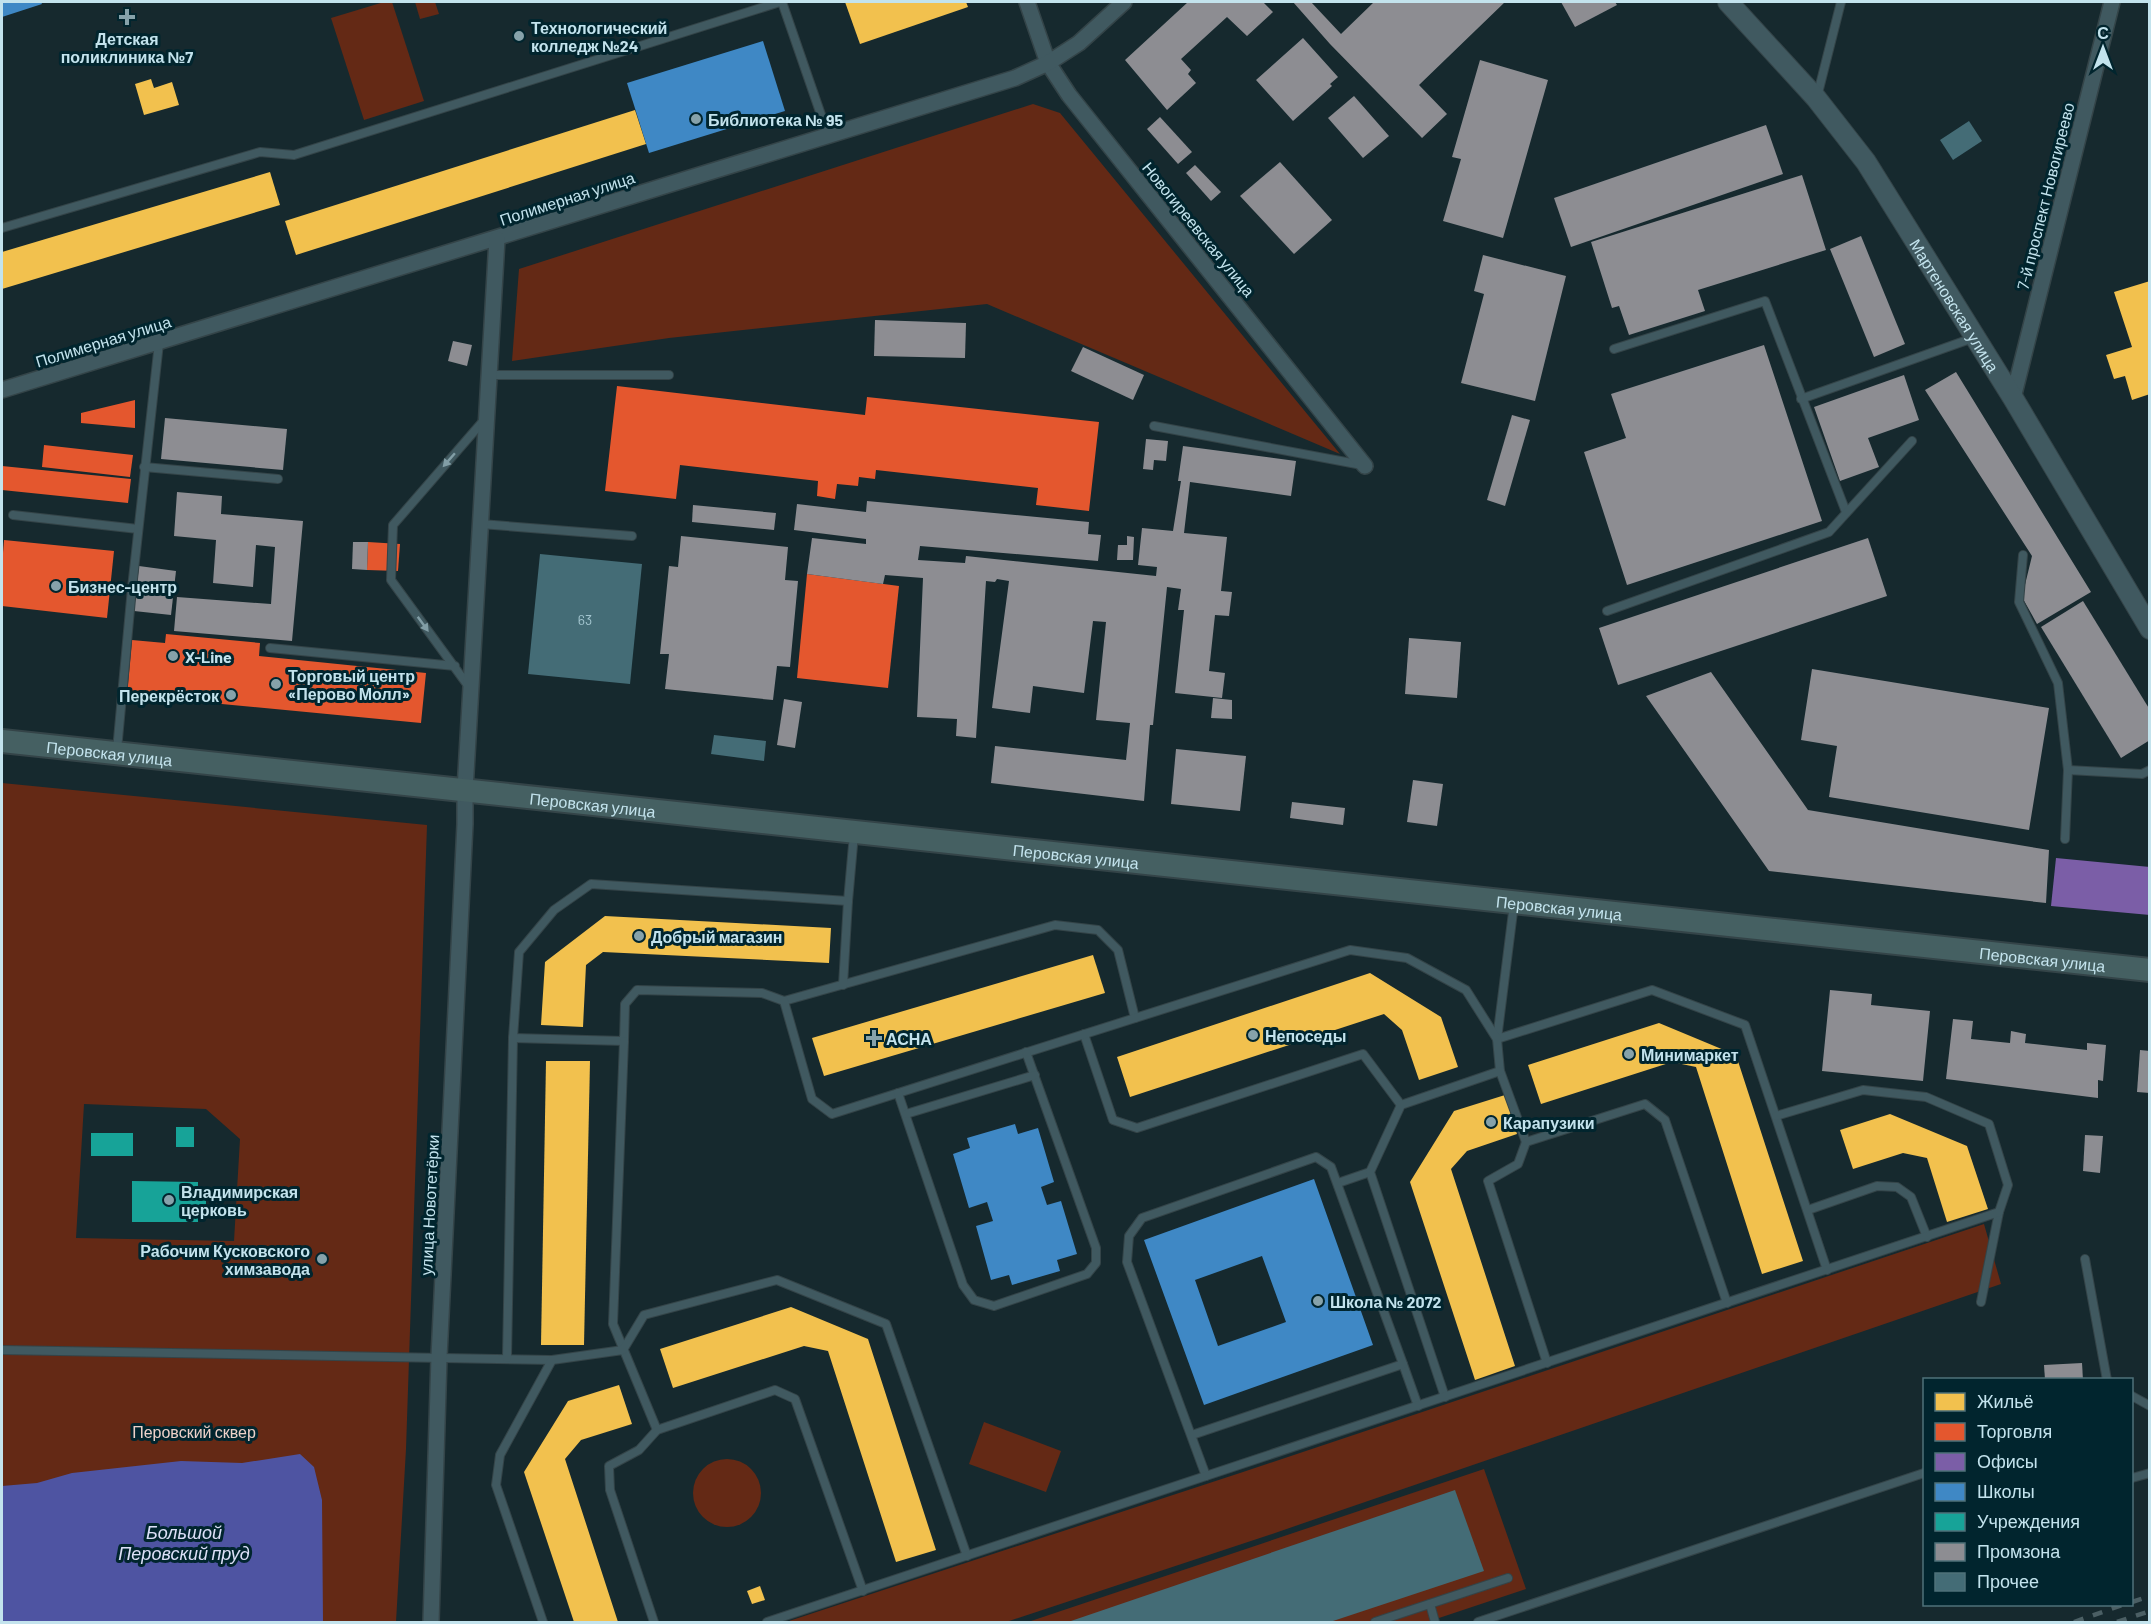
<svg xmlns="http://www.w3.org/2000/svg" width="2151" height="1624" font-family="Barlow,sans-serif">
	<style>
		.green { fill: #642915; fill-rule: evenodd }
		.water { fill: #4e54a2 }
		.homes { fill: #f2c14e }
		.shops { fill: #e4572e }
		.offices { fill: #7b5ea7 }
		.schools { fill: #3f88c5; fill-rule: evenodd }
		.public { fill: #17a398 }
		.industry { fill: #8d8d92 }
		.building { fill: #446c76 }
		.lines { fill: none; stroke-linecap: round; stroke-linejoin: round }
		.service-casing { stroke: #344448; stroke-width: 10 }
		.minor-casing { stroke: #344448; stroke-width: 18 }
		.tertiary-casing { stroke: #344448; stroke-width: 22 }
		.secondary-casing { stroke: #344448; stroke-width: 26 }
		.service { stroke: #405960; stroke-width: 8 }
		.minor { stroke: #405960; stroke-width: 15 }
		.tertiary { stroke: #405960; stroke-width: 20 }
		.secondary { stroke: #456062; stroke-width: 22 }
		.rail { stroke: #4b5f64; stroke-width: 4.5; stroke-dasharray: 10 10; stroke-linecap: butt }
		.oneway { fill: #829ea6 }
		.poi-dot { fill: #86a2aa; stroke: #01252e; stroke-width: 2 }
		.labels { text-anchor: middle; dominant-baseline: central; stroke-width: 6; stroke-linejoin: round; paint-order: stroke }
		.number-label { font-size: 14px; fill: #a3c5cf }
		.poi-label { font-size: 16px; font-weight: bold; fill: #c3e3ed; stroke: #01252e; text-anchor: start }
		.street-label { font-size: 16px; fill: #c3e3ed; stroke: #01252e }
		.park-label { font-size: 16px; fill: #edd1c9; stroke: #01252e }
		.water-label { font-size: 18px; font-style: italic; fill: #dce0f8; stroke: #01252e }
	</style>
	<rect width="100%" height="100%" fill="#16292e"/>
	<g class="green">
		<polygon points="384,2 392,2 424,101 364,120 331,18"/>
		<polygon points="415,2 435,2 439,14 420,19"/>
		<polygon points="1033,104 1060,113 1340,454 987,304 669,338 512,361 519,269"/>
		<path d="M2,783L427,825L406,1449L396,1622H2ZM84,1104L206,1109L240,1139L234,1241L76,1238Z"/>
		<polygon points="1984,1224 2001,1284 1266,1536 1006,1622 786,1622 1243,1472"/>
		<polygon points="984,1422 1061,1451 1046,1492 969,1464"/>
		<circle cx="727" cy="1493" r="34"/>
		<polygon points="1484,1469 1526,1589 1427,1622 1028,1622"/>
	</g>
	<polygon class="water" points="300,1454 314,1467 322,1500 323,1622 2,1622 2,1486 37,1483 72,1473 181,1461 242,1463"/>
	<g class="homes">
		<polygon points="845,2 966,2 968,7 860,44"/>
		<polygon points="151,79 154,88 172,82 179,105 144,115 135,84"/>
		<polygon points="635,110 646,144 296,255 285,221"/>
		<polygon points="270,172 280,205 2,289 2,252"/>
		<polygon points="2150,281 2150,394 2132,400 2125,376 2114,379 2106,355 2132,347 2114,292"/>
		<polygon points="605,916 831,928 829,963 603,952 586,965 583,1027 541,1025 545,962"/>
		<polygon points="1093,955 1105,993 824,1076 812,1038"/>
		<polygon points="1370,973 1441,1017 1458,1067 1419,1080 1402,1030 1384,1014 1130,1097 1117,1057"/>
		<polygon points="1659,1023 1736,1055 1803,1261 1762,1274 1696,1067 1672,1062 1541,1104 1528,1065"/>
		<polygon points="546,1061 590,1061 584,1345 541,1345"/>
		<polygon points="1505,1095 1517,1134 1467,1151 1451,1169 1515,1366 1475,1380 1410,1182 1454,1111"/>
		<polygon points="1890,1114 1967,1146 1988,1209 1947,1222 1927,1158 1903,1153 1853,1169 1840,1130"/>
		<polygon points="791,1307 868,1339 936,1550 896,1562 828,1351 804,1346 673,1388 660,1349"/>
		<polygon points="619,1385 632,1424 581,1440 565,1459 618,1622 574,1622 524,1472 568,1401"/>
		<polygon points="760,1586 765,1600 752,1604 747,1591"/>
	</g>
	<g class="shops">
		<polygon points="617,386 865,415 867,397 1099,422 1089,511 1036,505 1038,488 876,470 875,479 859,477 858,486 837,484 835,499 817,496 818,481 680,465 676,499 605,491"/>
		<polygon points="135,400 135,428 81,423 81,413"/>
		<polygon points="44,445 133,455 130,477 42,467"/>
		<polygon points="2,466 131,479 128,503 2,490"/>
		<polygon points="4,540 114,551 107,618 2,606 2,566"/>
		<polygon points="368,542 400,544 398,571 367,570"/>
		<polygon points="807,574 899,586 888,688 797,678"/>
		<polygon points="166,634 260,643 259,656 426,673 421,723 127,695 132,640 165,643"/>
	</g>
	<polygon class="offices" points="2056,858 2150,867 2150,915 2051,906"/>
	<g class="schools">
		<polygon points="2,2 41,2 42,4 2,17"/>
		<polygon points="763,41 785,111 649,153 627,83"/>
		<polygon points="1015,1124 1018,1134 1038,1128 1054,1182 1041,1187 1047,1205 1061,1201 1077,1254 1057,1260 1060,1271 1012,1285 1009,1275 991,1280 976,1226 993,1221 987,1202 969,1208 953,1154 970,1148 967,1138"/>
		<path d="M1314,1179L1373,1345L1204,1405L1144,1240ZM1262,1256L1286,1322L1218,1346L1195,1280Z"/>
	</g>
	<g class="public">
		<rect x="176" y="1127" width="18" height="20"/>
		<rect x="91" y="1133" width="42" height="23"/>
		<polygon points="132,1181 198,1182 198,1193 206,1198 206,1207 198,1212 198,1222 132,1222"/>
	</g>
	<g class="industry">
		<polygon points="1188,2 1263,2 1273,12 1247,36 1227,17 1181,59 1191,70 1188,74 1196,83 1167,110 1125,60"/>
		<polygon points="1293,2 1311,2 1341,34 1374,2 1505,2 1419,85 1447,114 1422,138 1330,44"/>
		<polygon points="1561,2 1615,2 1617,5 1575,27"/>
		<polygon points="1303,38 1338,77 1330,84 1332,86 1293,121 1256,80"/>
		<polygon points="1480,60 1548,80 1503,238 1443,221 1461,159 1452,157"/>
		<polygon points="1354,96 1389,136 1363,158 1328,118"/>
		<polygon points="1160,117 1192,152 1178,164 1147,129"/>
		<polygon points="1766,125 1783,174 1571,247 1554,198"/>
		<polygon points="1280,162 1332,220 1294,254 1240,196"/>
		<polygon points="1195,165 1221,192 1211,201 1186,173"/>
		<polygon points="1802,175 1826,250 1698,290 1705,311 1629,335 1619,306 1612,308 1591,242"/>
		<polygon points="1861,236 1905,344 1874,357 1830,249"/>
		<polygon points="1483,255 1566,276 1535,401 1461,383 1484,294 1474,291"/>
		<polygon points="875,320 966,323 965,358 874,356"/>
		<polygon points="453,341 472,345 467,366 448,361"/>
		<polygon points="1764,345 1822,521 1627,585 1584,452 1626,438 1611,394"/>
		<polygon points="1083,347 1144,375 1133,400 1071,371"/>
		<polygon points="1956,372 2091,592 2037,624 2022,597 2032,556 1925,390"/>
		<polygon points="1904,375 1919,420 1868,438 1879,467 1840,481 1814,407"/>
		<polygon points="1512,415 1530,420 1505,506 1487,500"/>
		<polygon points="165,418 287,429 283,470 161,459"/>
		<polygon points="1146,439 1168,441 1166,461 1154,460 1153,470 1143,469"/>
		<polygon points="1183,446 1296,461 1291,496 1190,482 1184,533 1227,537 1221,591 1232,592 1229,616 1215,615 1209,671 1225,673 1222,698 1175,693 1184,610 1178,610 1181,589 1167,587 1153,725 1150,725 1144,801 991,783 995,746 1126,760 1130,723 1096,720 1106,622 1093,621 1084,693 1033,686 1030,713 992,708 1009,581 997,579 995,582 986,581 976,738 956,736 957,719 917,717 923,578 885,575 883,584 807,574 812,538 866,544 866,539 794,530 797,504 866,512 867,501 1089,522 1088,534 1101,535 1098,561 920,546 918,560 965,563 966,556 1156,576 1157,567 1138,565 1142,528 1173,531 1181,481 1178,481"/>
		<polygon points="177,492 222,496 221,514 303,521 292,641 174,631 177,597 271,604 275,547 256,545 253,587 213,583 216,540 174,536"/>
		<polygon points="693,505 776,513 774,530 692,522"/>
		<polygon points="681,536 788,547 785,580 798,581 790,667 777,666 773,700 665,689 669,654 660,654 669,566 678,567"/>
		<polygon points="1127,536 1134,537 1133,560 1117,560 1118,545 1127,545"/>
		<polygon points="1868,538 1887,596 1618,685 1599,628"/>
		<polygon points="353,542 368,542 367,570 352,569"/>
		<polygon points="139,566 176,571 171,615 134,611"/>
		<polygon points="2083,601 2150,710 2150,740 2121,758 2041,627"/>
		<polygon points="1409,638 1461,642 1457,698 1405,694"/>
		<polygon points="1812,669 2049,708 2029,830 1829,797 1837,746 1801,740"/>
		<polygon points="1711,672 1808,810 2049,850 2046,903 1769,871 1646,696"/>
		<polygon points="1213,698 1232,700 1232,719 1211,718"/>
		<polygon points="784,699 802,702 795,748 777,745"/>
		<polygon points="1176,749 1246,756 1240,811 1171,804"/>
		<polygon points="1413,780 1443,784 1437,826 1407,822"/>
		<polygon points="1292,802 1345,808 1343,825 1290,818"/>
		<polygon points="1830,990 1872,994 1871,1005 1930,1011 1923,1081 1822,1071"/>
		<polygon points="1953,1019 1973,1021 1971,1039 2010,1043 2011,1031 2026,1034 2025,1043 2087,1050 2087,1043 2106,1045 2103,1081 2098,1080 2098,1098 1946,1079"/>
		<polygon points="2140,1050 2150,1051 2150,1093 2137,1092"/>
		<polygon points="2085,1135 2103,1136 2100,1173 2083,1171"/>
		<polygon points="2082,1363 2083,1380 2045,1380 2044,1365"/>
	</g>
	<g class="building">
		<polygon points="1969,121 1982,141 1953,160 1940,140"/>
		<polygon points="540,554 642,564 630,684 528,674"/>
		<polygon points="714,735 766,741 764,761 711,754"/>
		<polygon points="1455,1490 1484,1571 1330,1622 1068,1622"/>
	</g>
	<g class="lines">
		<defs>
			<g id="service">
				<polyline points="782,2 828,135"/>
				<polyline points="1817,97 1841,2"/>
				<polyline points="2,228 260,152 294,155 780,2"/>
				<polyline points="1614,349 1765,301 1846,512"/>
				<polyline points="490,375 669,375"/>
				<polyline points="1801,399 1973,338"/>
				<polyline points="1154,426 1362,465"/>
				<polyline points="144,467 278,479"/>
				<polyline points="13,515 138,529"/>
				<polyline points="481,524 632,536"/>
				<polyline points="2023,555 2019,602 2058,683 2068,770 2065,839"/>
				<polyline points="1607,611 1829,532 1912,441"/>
				<polyline points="270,648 455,666"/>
				<polyline points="469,687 391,580 393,525 484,420"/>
				<polyline points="117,750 132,588 159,343"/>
				<polyline points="2068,770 2142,774 2150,770"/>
				<polyline points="848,901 854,834"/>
				<polyline points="1514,904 1497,1039 1652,990 1745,1025 1827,1270"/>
				<polyline points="784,1001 1055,925 1098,930 1118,950 1135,1018"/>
				<polyline points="1084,1034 1113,1120 1137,1128 1363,1054 1401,1105"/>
				<polyline points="513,1038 624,1041 625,1004 637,990 762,993 784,1001 812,1099 832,1114 1350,950 1407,958 1466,990 1497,1039 1500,1071 1526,1142"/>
				<polyline points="624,1041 613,1324 657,1430"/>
				<polyline points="898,1093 963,1285 974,1300 994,1306 1087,1274 1096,1263 1096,1248 1026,1052"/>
				<polyline points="906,1114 1035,1075"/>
				<polyline points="1338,1183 1370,1172"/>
				<polyline points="1808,1210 1877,1186 1897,1187 1911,1197 1927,1237"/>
				<polyline points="2085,1259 2107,1380"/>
				<polyline points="1981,1302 1999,1212"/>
				<polyline points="2,1350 552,1360"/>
				<polyline points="507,1358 513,1038 519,952 554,910 591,884 848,901 843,985"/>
				<polyline points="1547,1363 1488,1181 1518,1164 1526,1142 1645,1104 1665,1120 1727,1303"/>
				<polyline points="1403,1364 1418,1406"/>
				<polyline points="2132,1396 2150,1406"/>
				<polyline points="1445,1397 1370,1172 1401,1105 1500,1071"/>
				<polyline points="1192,1435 1403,1364 1331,1167 1316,1157 1142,1218 1129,1236 1127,1262 1206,1476"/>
				<polyline points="2132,1478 2150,1473"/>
				<polyline points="1430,1604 1435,1622"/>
				<polyline points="543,1622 496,1485 500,1455 552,1360 623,1350 644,1315 777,1280 886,1324 967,1556"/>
				<polyline points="654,1622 610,1490 609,1466 639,1450 657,1430 775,1390 795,1399 863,1591"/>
				<polyline points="767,1622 1999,1212 2008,1185 1989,1124 1926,1097 1863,1090 1776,1116"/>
				<polyline points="1375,1622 1508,1578"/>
				<polyline points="1478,1622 1924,1473"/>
			</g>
			<g id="minor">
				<polyline points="1027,2 1048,63 1069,95 1365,466"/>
				<path d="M2,390C340,288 677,181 1015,78L1048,63L1079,43L1124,2"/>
				<polyline points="2013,398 2112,2"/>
				<polyline points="431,1622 439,1357 465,824 465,790 497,239"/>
			</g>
			<g id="tertiary">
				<path id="s1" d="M1728,2L1816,98L1866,162L2013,398L2150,629"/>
			</g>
			<g id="secondary">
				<path id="s2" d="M2,741L2150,970"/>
			</g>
		</defs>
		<use href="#service" class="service-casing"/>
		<use href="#minor" class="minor-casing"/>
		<use href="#tertiary" class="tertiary-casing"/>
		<use href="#secondary" class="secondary-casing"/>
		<use href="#service" class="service"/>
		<use href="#minor" class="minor"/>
		<use href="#tertiary" class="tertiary"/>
		<use href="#secondary" class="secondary"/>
		<g class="rail">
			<polyline points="2132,1602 2150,1596"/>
			<polyline points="2074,1622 2125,1604"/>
			<polyline points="2117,1622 2150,1611"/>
		</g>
	</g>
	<defs><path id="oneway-solid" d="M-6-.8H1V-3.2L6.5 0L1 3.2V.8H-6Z" transform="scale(1.5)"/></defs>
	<g class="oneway">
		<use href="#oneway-solid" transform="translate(449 460) rotate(131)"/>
		<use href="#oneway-solid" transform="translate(423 624) rotate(54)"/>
	</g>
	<g class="poi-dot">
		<path d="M124 8h6v6h6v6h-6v6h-6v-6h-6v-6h6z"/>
		<circle cx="519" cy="36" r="6"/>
		<circle cx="696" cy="119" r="6"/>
		<circle cx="56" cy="586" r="6"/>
		<circle cx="173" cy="656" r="6"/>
		<circle cx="276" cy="684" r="6"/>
		<circle cx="231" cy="695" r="6"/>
		<circle cx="639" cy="936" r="6"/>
		<circle cx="1253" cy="1035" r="6"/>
		<path d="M871 1029h6v6h6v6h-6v6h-6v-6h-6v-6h6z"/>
		<circle cx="1629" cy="1054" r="6"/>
		<circle cx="1491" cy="1122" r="6"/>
		<circle cx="169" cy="1200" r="6"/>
		<circle cx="322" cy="1259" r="6"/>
		<circle cx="1318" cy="1301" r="6"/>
	</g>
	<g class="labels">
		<g class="number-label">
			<text x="585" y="619">63</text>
		</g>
		<g class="poi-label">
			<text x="531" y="27">Технологический<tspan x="531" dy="18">колледж №24</tspan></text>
			<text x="127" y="38" text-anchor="middle">Детская<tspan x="127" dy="18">поликлиника №7</tspan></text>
			<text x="708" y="119">Библиотека № 95</text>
			<text x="68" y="586">Бизнес-центр</text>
			<text x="185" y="656">X-Line</text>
			<text x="288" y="675">Торговый центр<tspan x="288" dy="18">«Перово Молл»</tspan></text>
			<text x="219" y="695" text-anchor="end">Перекрёсток</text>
			<text x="651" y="936">Добрый магазин</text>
			<text x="1265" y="1035">Непоседы</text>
			<text x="886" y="1038">АСНА</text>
			<text x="1641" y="1054">Минимаркет</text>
			<text x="1503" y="1122">Карапузики</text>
			<text x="181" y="1191">Владимирская<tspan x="181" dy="18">церковь</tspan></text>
			<text x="310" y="1250" text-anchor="end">Рабочим Кусковского<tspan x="310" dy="18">химзавода</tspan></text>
			<text x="1330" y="1301">Школа № 2072</text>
		</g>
		<g class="street-label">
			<text transform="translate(2045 196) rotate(-76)">7-й проспект Новогиреево</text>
			<text transform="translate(567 198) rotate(-18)">Полимерная улица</text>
			<text transform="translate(1199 229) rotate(51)">Новогиреевская улица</text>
			<text stroke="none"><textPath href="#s1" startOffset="380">Мартеновская улица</textPath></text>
			<text transform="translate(103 341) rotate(-17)">Полимерная улица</text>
			<text stroke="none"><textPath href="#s2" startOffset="108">Перовская улица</textPath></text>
			<text stroke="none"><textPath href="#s2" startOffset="594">Перовская улица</textPath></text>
			<text stroke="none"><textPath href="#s2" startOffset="1080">Перовская улица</textPath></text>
			<text stroke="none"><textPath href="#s2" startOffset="1566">Перовская улица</textPath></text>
			<text stroke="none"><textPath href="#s2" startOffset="2052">Перовская улица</textPath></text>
			<text transform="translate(429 1205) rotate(-87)">улица Новотетёрки</text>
		</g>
		<g class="park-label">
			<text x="194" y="1431">Перовский сквер</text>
		</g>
		<g class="water-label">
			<text x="184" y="1532">Большой<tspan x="184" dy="21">Перовский пруд</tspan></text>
		</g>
	</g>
	<rect width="2151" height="1624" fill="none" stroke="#c3e3ed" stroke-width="6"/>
	<rect x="1923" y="1378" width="210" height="228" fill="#01252e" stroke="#4f717a" stroke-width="1.5"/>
	<rect x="1935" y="1393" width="30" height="18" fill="#f2c14e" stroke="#4f717a" stroke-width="1.5"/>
	<text x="1977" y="1408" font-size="18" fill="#c3e3ed">Жильё</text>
	<rect x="1935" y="1423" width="30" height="18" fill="#e4572e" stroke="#4f717a" stroke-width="1.5"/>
	<text x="1977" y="1438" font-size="18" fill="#c3e3ed">Торговля</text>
	<rect x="1935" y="1453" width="30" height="18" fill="#7b5ea7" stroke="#4f717a" stroke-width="1.5"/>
	<text x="1977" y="1468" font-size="18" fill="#c3e3ed">Офисы</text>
	<rect x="1935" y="1483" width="30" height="18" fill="#3f88c5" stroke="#4f717a" stroke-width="1.5"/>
	<text x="1977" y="1498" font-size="18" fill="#c3e3ed">Школы</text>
	<rect x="1935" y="1513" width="30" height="18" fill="#17a398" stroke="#4f717a" stroke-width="1.5"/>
	<text x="1977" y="1528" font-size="18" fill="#c3e3ed">Учреждения</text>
	<rect x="1935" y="1543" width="30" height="18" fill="#8d8d92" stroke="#4f717a" stroke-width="1.5"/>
	<text x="1977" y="1558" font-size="18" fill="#c3e3ed">Промзона</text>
	<rect x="1935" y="1573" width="30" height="18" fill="#446c76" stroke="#4f717a" stroke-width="1.5"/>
	<text x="1977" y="1588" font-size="18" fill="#c3e3ed">Прочее</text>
	<g transform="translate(2103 48)" stroke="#01252e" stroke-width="4.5" paint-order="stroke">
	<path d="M0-4.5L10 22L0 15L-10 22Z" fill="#c3e3ed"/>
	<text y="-9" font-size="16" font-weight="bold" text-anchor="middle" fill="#c3e3ed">С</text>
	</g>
</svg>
